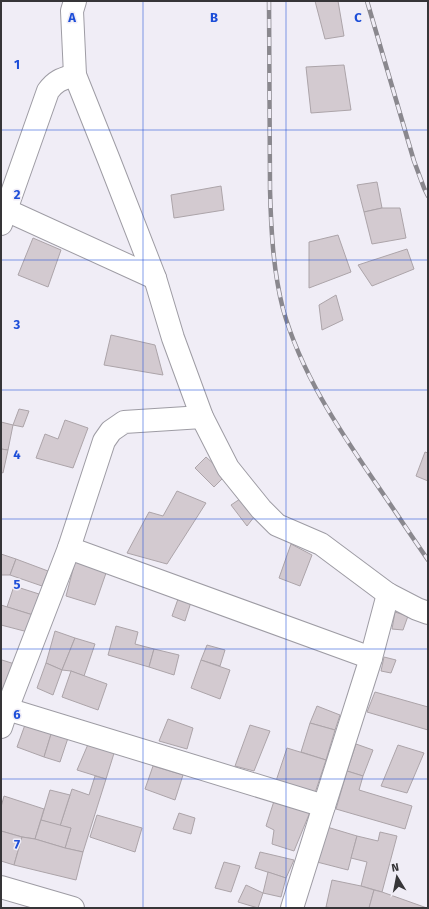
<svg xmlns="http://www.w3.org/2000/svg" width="429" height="909" font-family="'Fira Sans',sans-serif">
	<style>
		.building { fill: #d3cad0; stroke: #aca4a9 }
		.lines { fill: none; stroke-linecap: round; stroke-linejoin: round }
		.minor-casing { stroke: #9e9ca4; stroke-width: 24 }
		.tertiary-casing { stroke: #9e9ca4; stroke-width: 24 }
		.minor { stroke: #fff; stroke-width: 22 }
		.tertiary { stroke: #fff; stroke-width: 22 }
		.rail-casing { stroke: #8a888e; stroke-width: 4.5 }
		.rail { stroke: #f0edf6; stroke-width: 3; stroke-dasharray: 9; stroke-linecap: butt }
		.grid { fill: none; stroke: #1d4ed8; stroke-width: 1; stroke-opacity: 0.55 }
		.grid-label { font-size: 13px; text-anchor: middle; font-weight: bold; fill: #1d4ed8; stroke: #f0edf6; stroke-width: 3; stroke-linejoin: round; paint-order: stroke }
	</style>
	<rect width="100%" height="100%" fill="#f0edf6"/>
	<g class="building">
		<polygon points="315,1 338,1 344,36 325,39"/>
		<polygon points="344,65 351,110 311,113 306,67"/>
		<polygon points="377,182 382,208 364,212 357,185"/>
		<polygon points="221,186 224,210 174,218 171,195"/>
		<polygon points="382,208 400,208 406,238 372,244 364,212"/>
		<polygon points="338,235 351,272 309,288 309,242"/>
		<polygon points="33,238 61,250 48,287 18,275"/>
		<polygon points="407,249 414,269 372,286 358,265"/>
		<polygon points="336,295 343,320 322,330 319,305"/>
		<polygon points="111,335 155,345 163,375 104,365"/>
		<polygon points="19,409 29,411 23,427 13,425"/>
		<polygon points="65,420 88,428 73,468 36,458 45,434 58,439"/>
		<polygon points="1,422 13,425 8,450 1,449"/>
		<polygon points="1,449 8,450 3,473 1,472"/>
		<polygon points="425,452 428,453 428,481 416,476"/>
		<polygon points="206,457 226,475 214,487 195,468"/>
		<polygon points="177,491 206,503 167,564 127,553 149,512 163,516"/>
		<polygon points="243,497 258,512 247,526 231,505"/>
		<polygon points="291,544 312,555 300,586 279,578"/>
		<polygon points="1,554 16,559 10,575 1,575"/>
		<polygon points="16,559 48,571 42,586 10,575"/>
		<polygon points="75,562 106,573 95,605 66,596"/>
		<polygon points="14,586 39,594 33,615 7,607"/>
		<polygon points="178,599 191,602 185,621 172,616"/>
		<polygon points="1,605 33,615 28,632 1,625"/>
		<polygon points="395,612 408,616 403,630 392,629"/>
		<polygon points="116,626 138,632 135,644 154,649 149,667 108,655"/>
		<polygon points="55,631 75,638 62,670 46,663"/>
		<polygon points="75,638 95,644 84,676 71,671 62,670"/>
		<polygon points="207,645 225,650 220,666 201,660"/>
		<polygon points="154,649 179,655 174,675 149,667"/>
		<polygon points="384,657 396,660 391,673 381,671"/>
		<polygon points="2,660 21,666 11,695 1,691 1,662"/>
		<polygon points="201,660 230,670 220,699 191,688"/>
		<polygon points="46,663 62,670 53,695 37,688"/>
		<polygon points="71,671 107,684 98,710 62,697"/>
		<polygon points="375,692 428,707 428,730 367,712"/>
		<polygon points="317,706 340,715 335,730 310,723"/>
		<polygon points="168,719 193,728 187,749 159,741"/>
		<polygon points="26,722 52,731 44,757 17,747"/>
		<polygon points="310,723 335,730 326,760 301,752"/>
		<polygon points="250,725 270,731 254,771 235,766"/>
		<polygon points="52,731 69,735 60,762 44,757"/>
		<polygon points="89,742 115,750 106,779 77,770"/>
		<polygon points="356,744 373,750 363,776 347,771"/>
		<polygon points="398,745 424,753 407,793 381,786"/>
		<polygon points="287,748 326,760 315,793 276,781"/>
		<polygon points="153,766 183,775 175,800 145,789"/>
		<polygon points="347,771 363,776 359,790 412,806 405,829 336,809"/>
		<polygon points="95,776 106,779 83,852 65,848 71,828 60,826 72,789 89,795"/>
		<polygon points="50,790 70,795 60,826 41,820"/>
		<polygon points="4,796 44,809 35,839 22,837 1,831 1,807"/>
		<polygon points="274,801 310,812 294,851 272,844 274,830 266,826"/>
		<polygon points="179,813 195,818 191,834 173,829"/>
		<polygon points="97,815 142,828 135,852 90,837"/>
		<polygon points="41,820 71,828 65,848 35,839"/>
		<polygon points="327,827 357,836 348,870 317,862"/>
		<polygon points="1,831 22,837 14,865 1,861"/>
		<polygon points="380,832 397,836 382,892 361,886 367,862 351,858 357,836 378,841"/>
		<polygon points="22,837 35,839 65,848 83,852 76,880 14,865"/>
		<polygon points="260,852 294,860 286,878 255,868"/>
		<polygon points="224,862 240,866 231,892 215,888"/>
		<polygon points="268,872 286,878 281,897 263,893"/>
		<polygon points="332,880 361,886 374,890 369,908 332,908 326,907"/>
		<polygon points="246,885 263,893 258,908 238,902"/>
		<polygon points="374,890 382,892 427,908 369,908"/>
	</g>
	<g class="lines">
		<defs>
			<g id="minor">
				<polyline points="6,210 155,278"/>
				<path d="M1,224L48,91C56,80 62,79 75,75"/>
				<polyline points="69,548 371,658"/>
				<polyline points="7,709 324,806"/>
				<polyline points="1,727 7,709 69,548 104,441 111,431 124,422 202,417"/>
				<polyline points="1,887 73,908"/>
				<polyline points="292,908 324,806 371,658 388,594"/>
			</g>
			<polyline id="tertiary" points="75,1 72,11 75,75 109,160 155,278 173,338 202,417 228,468 261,509 277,525 321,544 388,594 417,609 428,613"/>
		</defs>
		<use href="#minor" class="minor-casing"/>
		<use href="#tertiary" class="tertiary-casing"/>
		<use href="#minor" class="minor"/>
		<use href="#tertiary" class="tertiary"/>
		<defs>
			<g id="rail">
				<path d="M269,1L270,189C271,229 273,270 283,309C301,373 338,428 375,482C393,508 410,534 428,560"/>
				<polyline points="367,1 414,161 424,188 428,196"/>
			</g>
		</defs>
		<use href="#rail" class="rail-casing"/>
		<use href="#rail" class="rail"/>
	</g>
	<path class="grid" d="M143,1V908M286,1V908M1,130H428M1,260H428M1,390H428M1,519H428M1,649H428M1,779H428"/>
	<g class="grid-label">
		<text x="72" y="22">A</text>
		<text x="214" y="22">B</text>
		<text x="358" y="22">C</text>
		<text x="17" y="69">1</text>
		<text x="17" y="199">2</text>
		<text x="17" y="329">3</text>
		<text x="17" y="459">4</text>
		<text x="17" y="589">5</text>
		<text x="17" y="719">6</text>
		<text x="17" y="849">7</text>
	</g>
	<rect width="429" height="909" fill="none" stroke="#363538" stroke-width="4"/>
	<g transform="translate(397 877) rotate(350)" stroke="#f0edf6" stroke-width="3" paint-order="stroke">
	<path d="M0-3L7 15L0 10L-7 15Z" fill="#363538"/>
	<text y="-6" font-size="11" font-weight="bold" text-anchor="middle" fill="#363538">N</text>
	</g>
</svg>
